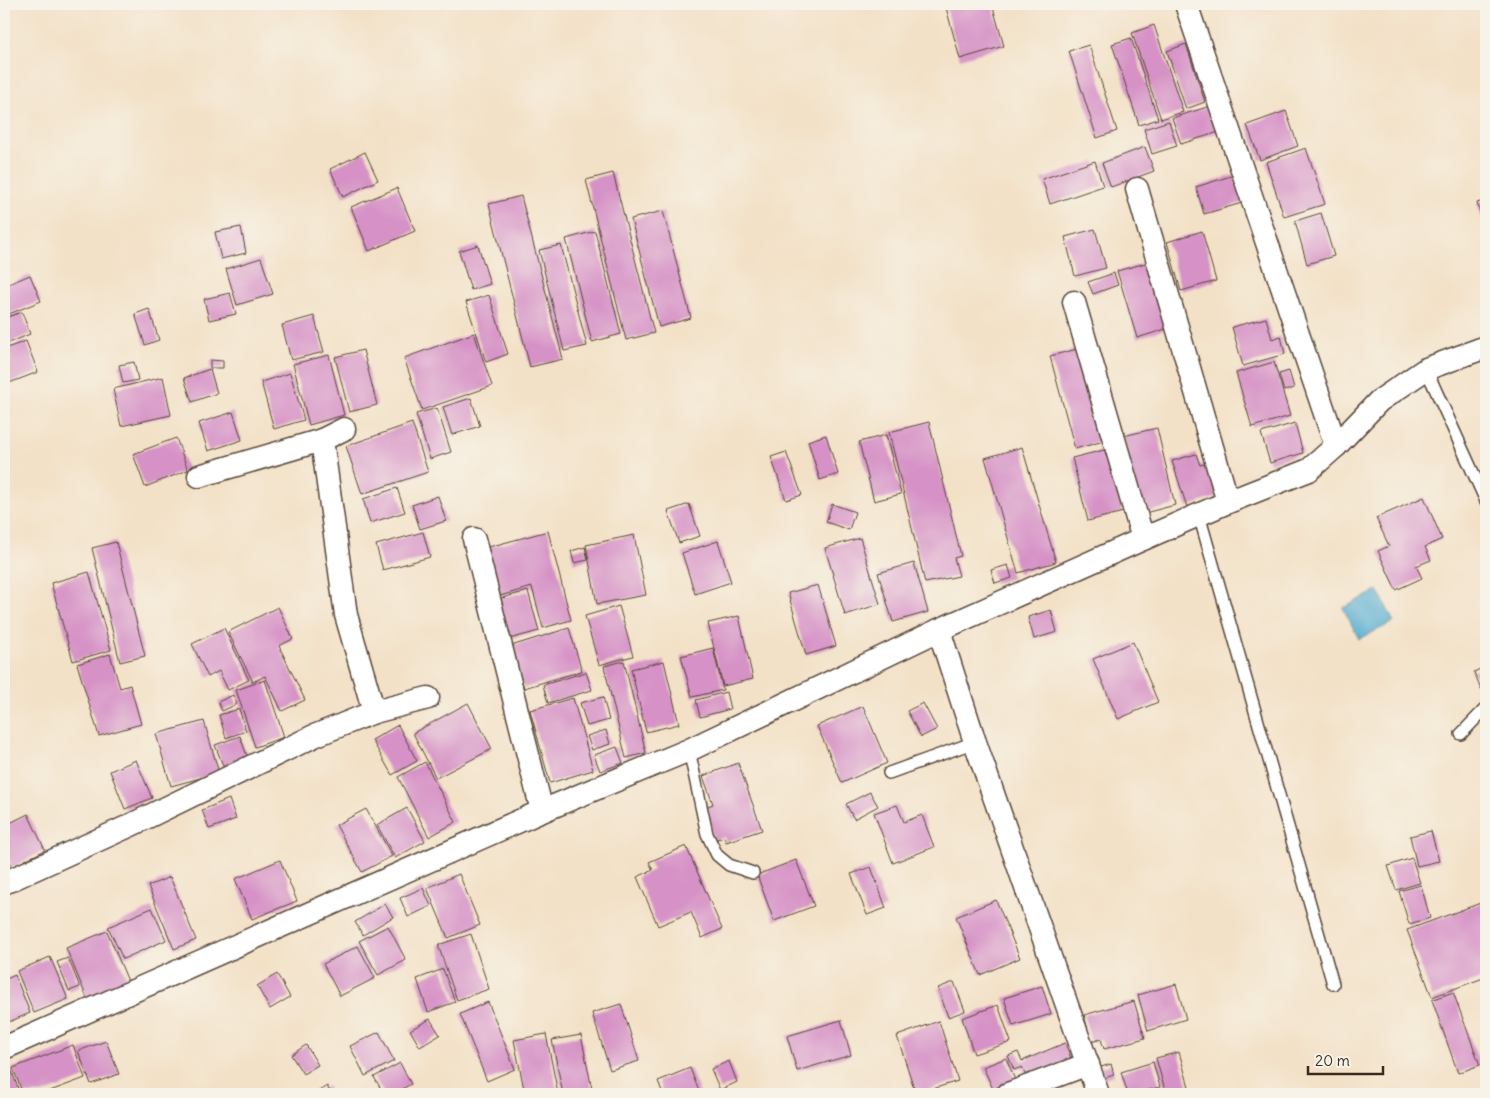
<svg xmlns="http://www.w3.org/2000/svg" width="1490" height="1098" font-family="Delius,sans-serif">
	<style>
		.water { fill: #51abcf; stroke: #466a76 }
		.building { fill: #d692c6 }
		.lines { fill: none; stroke-linecap: round; stroke-linejoin: round }
		.service-casing { stroke: #574537; stroke-width: 14 }
		.minor-casing { stroke: #574537; stroke-width: 25 }
		.service { stroke: #fff; stroke-width: 11 }
		.minor { stroke: #fff; stroke-width: 22 }
	</style>
	<rect width="100%" height="100%" fill="#f7f3e8"/>
	<filter id="ink" filterUnits="userSpaceOnUse"><feTurbulence type="fractalNoise" baseFrequency=".02" numOctaves="2"/><feDisplacementMap in="SourceGraphic" scale="10" xChannelSelector="R" yChannelSelector="G"/><feConvolveMatrix kernelMatrix="1 2 1 2 8 2 1 2 1" color-interpolation-filters="sRGB"/></filter>
	<filter id="wash" filterUnits="userSpaceOnUse"><feTurbulence type="fractalNoise" baseFrequency=".0096" numOctaves="4" result="noise"/><feDisplacementMap in="SourceGraphic" scale="20" xChannelSelector="R" yChannelSelector="G"/><feGaussianBlur stdDeviation="1.12" result="paint"/><feColorMatrix in="noise" values="0 0 0 0 0 0 0 0 0 0 0 0 0 0 0 0 0 1.4 0 .05"/><feComposite in="paint" operator="in"/></filter>
	<g filter="url(#wash)">
		<rect width="100%" height="100%" fill="#f3e1c7"/>
		<polygon class="water" points="1378,590 1394,622 1359,639 1343,608"/>
		<g id="blocks">
			<g class="building">
				<polygon points="945,4 992,4 1004,46 960,59"/>
				<polygon points="1154,25 1183,112 1161,119 1132,33"/>
				<polygon points="1131,38 1158,119 1139,125 1112,44"/>
				<polygon points="1186,44 1205,102 1186,109 1167,51"/>
				<polygon points="1089,45 1117,131 1097,138 1069,51"/>
				<polygon points="1217,104 1225,130 1181,144 1172,118"/>
				<polygon points="1286,111 1298,146 1260,160 1247,125"/>
				<polygon points="1169,121 1177,146 1152,154 1144,129"/>
				<polygon points="1145,147 1154,171 1111,187 1102,163"/>
				<polygon points="1306,148 1325,204 1284,217 1266,162"/>
				<polygon points="365,152 378,180 343,197 330,169"/>
				<polygon points="1095,161 1103,186 1050,204 1042,179"/>
				<polygon points="613,173 654,333 626,340 586,180"/>
				<polygon points="1234,175 1242,203 1204,214 1196,187"/>
				<polygon points="397,188 415,231 369,251 351,207"/>
				<polygon points="521,196 563,359 530,367 489,204"/>
				<polygon points="1486,200 1486,220 1483,221 1477,203"/>
				<polygon points="663,211 691,318 659,327 631,219"/>
				<polygon points="1321,213 1334,256 1307,264 1295,221"/>
				<polygon points="241,227 246,253 221,259 215,232"/>
				<polygon points="1095,229 1106,268 1075,276 1065,237"/>
				<polygon points="595,231 621,334 592,342 566,239"/>
				<polygon points="1202,231 1216,281 1181,291 1167,242"/>
				<polygon points="478,245 490,284 471,290 459,251"/>
				<polygon points="561,245 587,346 564,351 539,250"/>
				<polygon points="261,258 273,294 237,305 226,269"/>
				<polygon points="1149,262 1169,328 1137,338 1117,271"/>
				<polygon points="1114,273 1118,285 1093,294 1088,282"/>
				<polygon points="30,275 41,301 4,316 4,286"/>
				<polygon points="230,293 236,314 209,320 204,299"/>
				<polygon points="489,295 508,354 486,362 466,302"/>
				<polygon points="149,309 159,340 145,345 135,314"/>
				<polygon points="22,312 30,334 4,345 4,318"/>
				<polygon points="314,316 324,352 291,360 282,325"/>
				<polygon points="1266,318 1272,339 1281,336 1285,354 1243,366 1232,327"/>
				<polygon points="474,333 492,386 422,410 404,358"/>
				<polygon points="26,341 38,372 4,385 4,349"/>
				<polygon points="1085,347 1111,439 1075,449 1050,356"/>
				<polygon points="363,350 377,405 349,412 335,357"/>
				<polygon points="329,355 344,415 309,425 293,364"/>
				<polygon points="210,360 223,361 223,368 210,368"/>
				<polygon points="134,362 138,380 123,383 119,365"/>
				<polygon points="1274,362 1290,416 1252,427 1236,373"/>
				<polygon points="210,369 217,393 192,402 184,378"/>
				<polygon points="1289,371 1294,388 1284,391 1279,374"/>
				<polygon points="290,373 304,420 274,429 261,382"/>
				<polygon points="163,377 171,415 121,426 113,389"/>
				<polygon points="471,398 480,426 452,435 443,407"/>
				<polygon points="437,408 451,452 430,459 416,414"/>
				<polygon points="233,412 242,440 208,451 199,423"/>
				<polygon points="929,422 961,556 954,558 959,576 925,583 889,432"/>
				<polygon points="412,423 428,472 362,494 346,446"/>
				<polygon points="1295,423 1303,453 1270,463 1261,433"/>
				<polygon points="1157,428 1175,505 1141,514 1123,436"/>
				<polygon points="826,435 838,474 820,480 808,441"/>
				<polygon points="886,435 901,494 874,501 859,442"/>
				<polygon points="176,438 188,470 145,487 133,454"/>
				<polygon points="1022,447 1056,562 1018,573 985,458"/>
				<polygon points="1108,449 1123,512 1088,521 1072,458"/>
				<polygon points="786,452 802,495 786,500 771,457"/>
				<polygon points="1196,454 1200,465 1209,463 1219,496 1187,507 1172,461"/>
				<polygon points="397,488 405,512 370,523 363,499"/>
				<polygon points="438,496 446,521 420,529 412,505"/>
				<polygon points="1424,497 1442,539 1425,547 1431,560 1416,566 1422,578 1396,590 1378,551 1389,546 1376,518"/>
				<polygon points="689,504 700,536 679,543 668,511"/>
				<polygon points="832,504 855,512 849,530 826,522"/>
				<polygon points="548,531 571,620 543,628 532,587 493,598 481,549"/>
				<polygon points="423,532 430,557 383,570 376,545"/>
				<polygon points="634,535 646,595 597,604 586,545"/>
				<polygon points="860,538 880,604 845,615 825,548"/>
				<polygon points="718,541 731,582 695,594 682,553"/>
				<polygon points="116,542 145,656 120,662 92,548"/>
				<polygon points="585,547 588,560 574,563 571,551"/>
				<polygon points="914,563 928,612 893,622 878,573"/>
				<polygon points="1008,565 1012,578 995,583 991,570"/>
				<polygon points="89,572 111,650 73,661 51,583"/>
				<polygon points="818,585 836,646 806,655 788,593"/>
				<polygon points="528,591 539,631 498,642 487,602"/>
				<polygon points="619,606 633,656 599,665 585,616"/>
				<polygon points="278,607 293,639 279,646 305,700 282,711 265,676 253,682 228,632"/>
				<polygon points="1051,610 1057,632 1034,639 1028,617"/>
				<polygon points="739,616 753,679 723,686 708,623"/>
				<polygon points="224,628 249,680 228,690 219,671 208,677 192,644"/>
				<polygon points="569,628 582,671 524,688 511,646"/>
				<polygon points="1133,642 1158,702 1118,719 1093,659"/>
				<polygon points="713,648 723,690 692,697 681,656"/>
				<polygon points="110,654 120,688 130,685 141,724 99,736 77,664"/>
				<polygon points="624,661 646,753 626,758 604,666"/>
				<polygon points="664,661 679,724 646,732 631,669"/>
				<polygon points="1486,666 1486,687 1481,689 1474,672"/>
				<polygon points="586,672 592,690 548,703 543,685"/>
				<polygon points="265,680 284,737 255,747 236,690"/>
				<polygon points="726,692 730,709 700,717 696,700"/>
				<polygon points="233,695 237,704 222,711 218,702"/>
				<polygon points="603,697 609,720 587,726 580,703"/>
				<polygon points="573,698 593,770 550,783 530,710"/>
				<polygon points="468,703 492,749 436,778 413,733"/>
				<polygon points="923,703 937,729 921,737 907,711"/>
				<polygon points="863,706 887,763 842,783 817,726"/>
				<polygon points="239,709 246,731 226,738 219,715"/>
				<polygon points="204,721 219,773 171,786 156,734"/>
				<polygon points="398,725 417,761 392,775 372,740"/>
				<polygon points="606,730 610,744 592,750 587,736"/>
				<polygon points="240,736 248,759 224,768 215,745"/>
				<polygon points="617,747 623,763 600,771 594,755"/>
				<polygon points="136,760 152,798 125,809 110,771"/>
				<polygon points="425,762 456,822 429,837 398,777"/>
				<polygon points="738,763 762,830 726,842 724,837 714,840 703,808 713,804 703,776"/>
				<polygon points="870,792 878,806 854,819 846,804"/>
				<polygon points="229,799 236,819 209,829 202,810"/>
				<polygon points="897,805 904,822 922,815 934,847 893,863 874,813"/>
				<polygon points="407,808 425,841 395,858 377,825"/>
				<polygon points="366,809 392,856 362,872 336,825"/>
				<polygon points="28,814 45,850 12,867 4,851 4,826"/>
				<polygon points="1431,831 1439,861 1417,866 1410,836"/>
				<polygon points="686,846 722,929 702,938 691,912 658,926 637,877 653,870 649,862"/>
				<polygon points="1412,858 1420,883 1396,890 1388,866"/>
				<polygon points="280,860 297,901 252,919 235,879"/>
				<polygon points="796,860 814,906 774,921 757,875"/>
				<polygon points="871,867 886,908 867,915 851,874"/>
				<polygon points="459,874 480,925 448,938 427,888"/>
				<polygon points="170,877 196,940 174,949 148,886"/>
				<polygon points="1421,885 1430,918 1409,924 1399,891"/>
				<polygon points="423,888 431,906 408,917 400,898"/>
				<polygon points="996,900 1020,958 980,975 956,917"/>
				<polygon points="1486,901 1486,977 1432,997 1407,930"/>
				<polygon points="385,904 393,917 363,935 355,922"/>
				<polygon points="152,908 166,940 123,959 108,927"/>
				<polygon points="388,926 406,960 378,975 359,941"/>
				<polygon points="107,931 130,986 89,1003 66,948"/>
				<polygon points="471,934 489,989 457,1000 438,945"/>
				<polygon points="358,946 375,978 340,996 323,964"/>
				<polygon points="50,957 68,999 34,1013 17,971"/>
				<polygon points="68,958 80,987 69,991 57,962"/>
				<polygon points="443,969 455,1002 428,1012 417,979"/>
				<polygon points="277,974 290,997 270,1009 257,986"/>
				<polygon points="15,975 30,1013 4,1024 4,980"/>
				<polygon points="954,982 965,1011 948,1017 938,988"/>
				<polygon points="1176,984 1186,1019 1148,1031 1138,995"/>
				<polygon points="1042,986 1051,1014 1013,1026 1004,998"/>
				<polygon points="1453,992 1480,1065 1458,1073 1432,1000"/>
				<polygon points="1134,1001 1145,1038 1104,1049 1101,1039 1091,1042 1084,1015"/>
				<polygon points="488,1002 515,1069 487,1081 460,1014"/>
				<polygon points="621,1004 639,1061 610,1070 592,1013"/>
				<polygon points="998,1005 1011,1042 974,1054 962,1018"/>
				<polygon points="430,1019 440,1035 420,1047 410,1030"/>
				<polygon points="841,1020 851,1055 797,1071 787,1036"/>
				<polygon points="939,1021 958,1081 916,1094 897,1036"/>
				<polygon points="379,1032 394,1061 365,1076 350,1046"/>
				<polygon points="546,1034 558,1094 525,1094 514,1040"/>
				<polygon points="581,1035 593,1094 563,1094 552,1040"/>
				<polygon points="106,1041 119,1074 91,1084 78,1051"/>
				<polygon points="1065,1043 1075,1068 1030,1086 1022,1067 1014,1070 1008,1056 1018,1052 1022,1061"/>
				<polygon points="73,1045 85,1078 42,1094 23,1094 13,1068"/>
				<polygon points="306,1045 318,1065 303,1074 291,1055"/>
				<polygon points="1179,1052 1191,1094 1166,1094 1156,1058"/>
				<polygon points="1006,1058 1015,1080 993,1089 983,1067"/>
				<polygon points="729,1061 737,1082 720,1090 711,1069"/>
				<polygon points="1153,1062 1160,1087 1134,1094 1128,1094 1121,1072"/>
				<polygon points="400,1063 411,1084 393,1094 384,1094 374,1077"/>
				<polygon points="1111,1064 1114,1075 1104,1078 1101,1067"/>
				<polygon points="10,1066 20,1094 4,1094 4,1069"/>
				<polygon points="690,1068 700,1094 663,1094 658,1081"/>
				<polygon points="327,1086 331,1094 314,1094"/>
				<polygon points="906,1089 908,1094 891,1094"/>
			</g>
		</g>
	</g>
	<g filter="url(#ink)">
		<use href="#blocks" fill-opacity="0" stroke="#574537" stroke-width="1"/>
		<g class="lines">
			<defs>
				<g id="service">
					<polyline points="1426,369 1486,501"/>
					<polyline points="1199,515 1333,984"/>
					<polyline points="1461,734 1486,708"/>
					<polyline points="689,750 707,834 717,855 729,865 753,873"/>
					<polyline points="889,773 975,742"/>
				</g>
				<g id="minor">
					<polyline points="1186,4 1336,446"/>
					<polyline points="1137,189 1228,502"/>
					<polyline points="1074,302 1143,539"/>
					<polyline points="322,440 346,615 374,712"/>
					<polyline points="199,476 322,440 344,429"/>
					<polyline points="474,539 542,811"/>
					<polyline points="939,630 975,742 1098,1094"/>
					<polyline points="4,883 129,826 314,736 374,712 428,698"/>
					<polyline points="4,1048 542,811 689,750 939,630 1143,539 1228,502 1309,470 1336,446 1379,401 1426,369 1486,347"/>
					<polyline points="1008,1094 1088,1064"/>
				</g>
			</defs>
			<use href="#service" class="service-casing"/>
			<use href="#minor" class="minor-casing"/>
			<use href="#service" class="service"/>
			<use href="#minor" class="minor"/>
		</g>
	</g>
	<rect width="1490" height="1098" fill="none" stroke="#f7f3e8" stroke-width="20"/>
	<path d="M1308 1066v8h75v-8" fill="none" stroke="#3b2a1e" stroke-width="2.5"/>
	<text x="1315" y="1066" font-size="15" fill="#3b2a1e" stroke="#f7f3e8" stroke-width="4" paint-order="stroke">20 m</text>
</svg>
